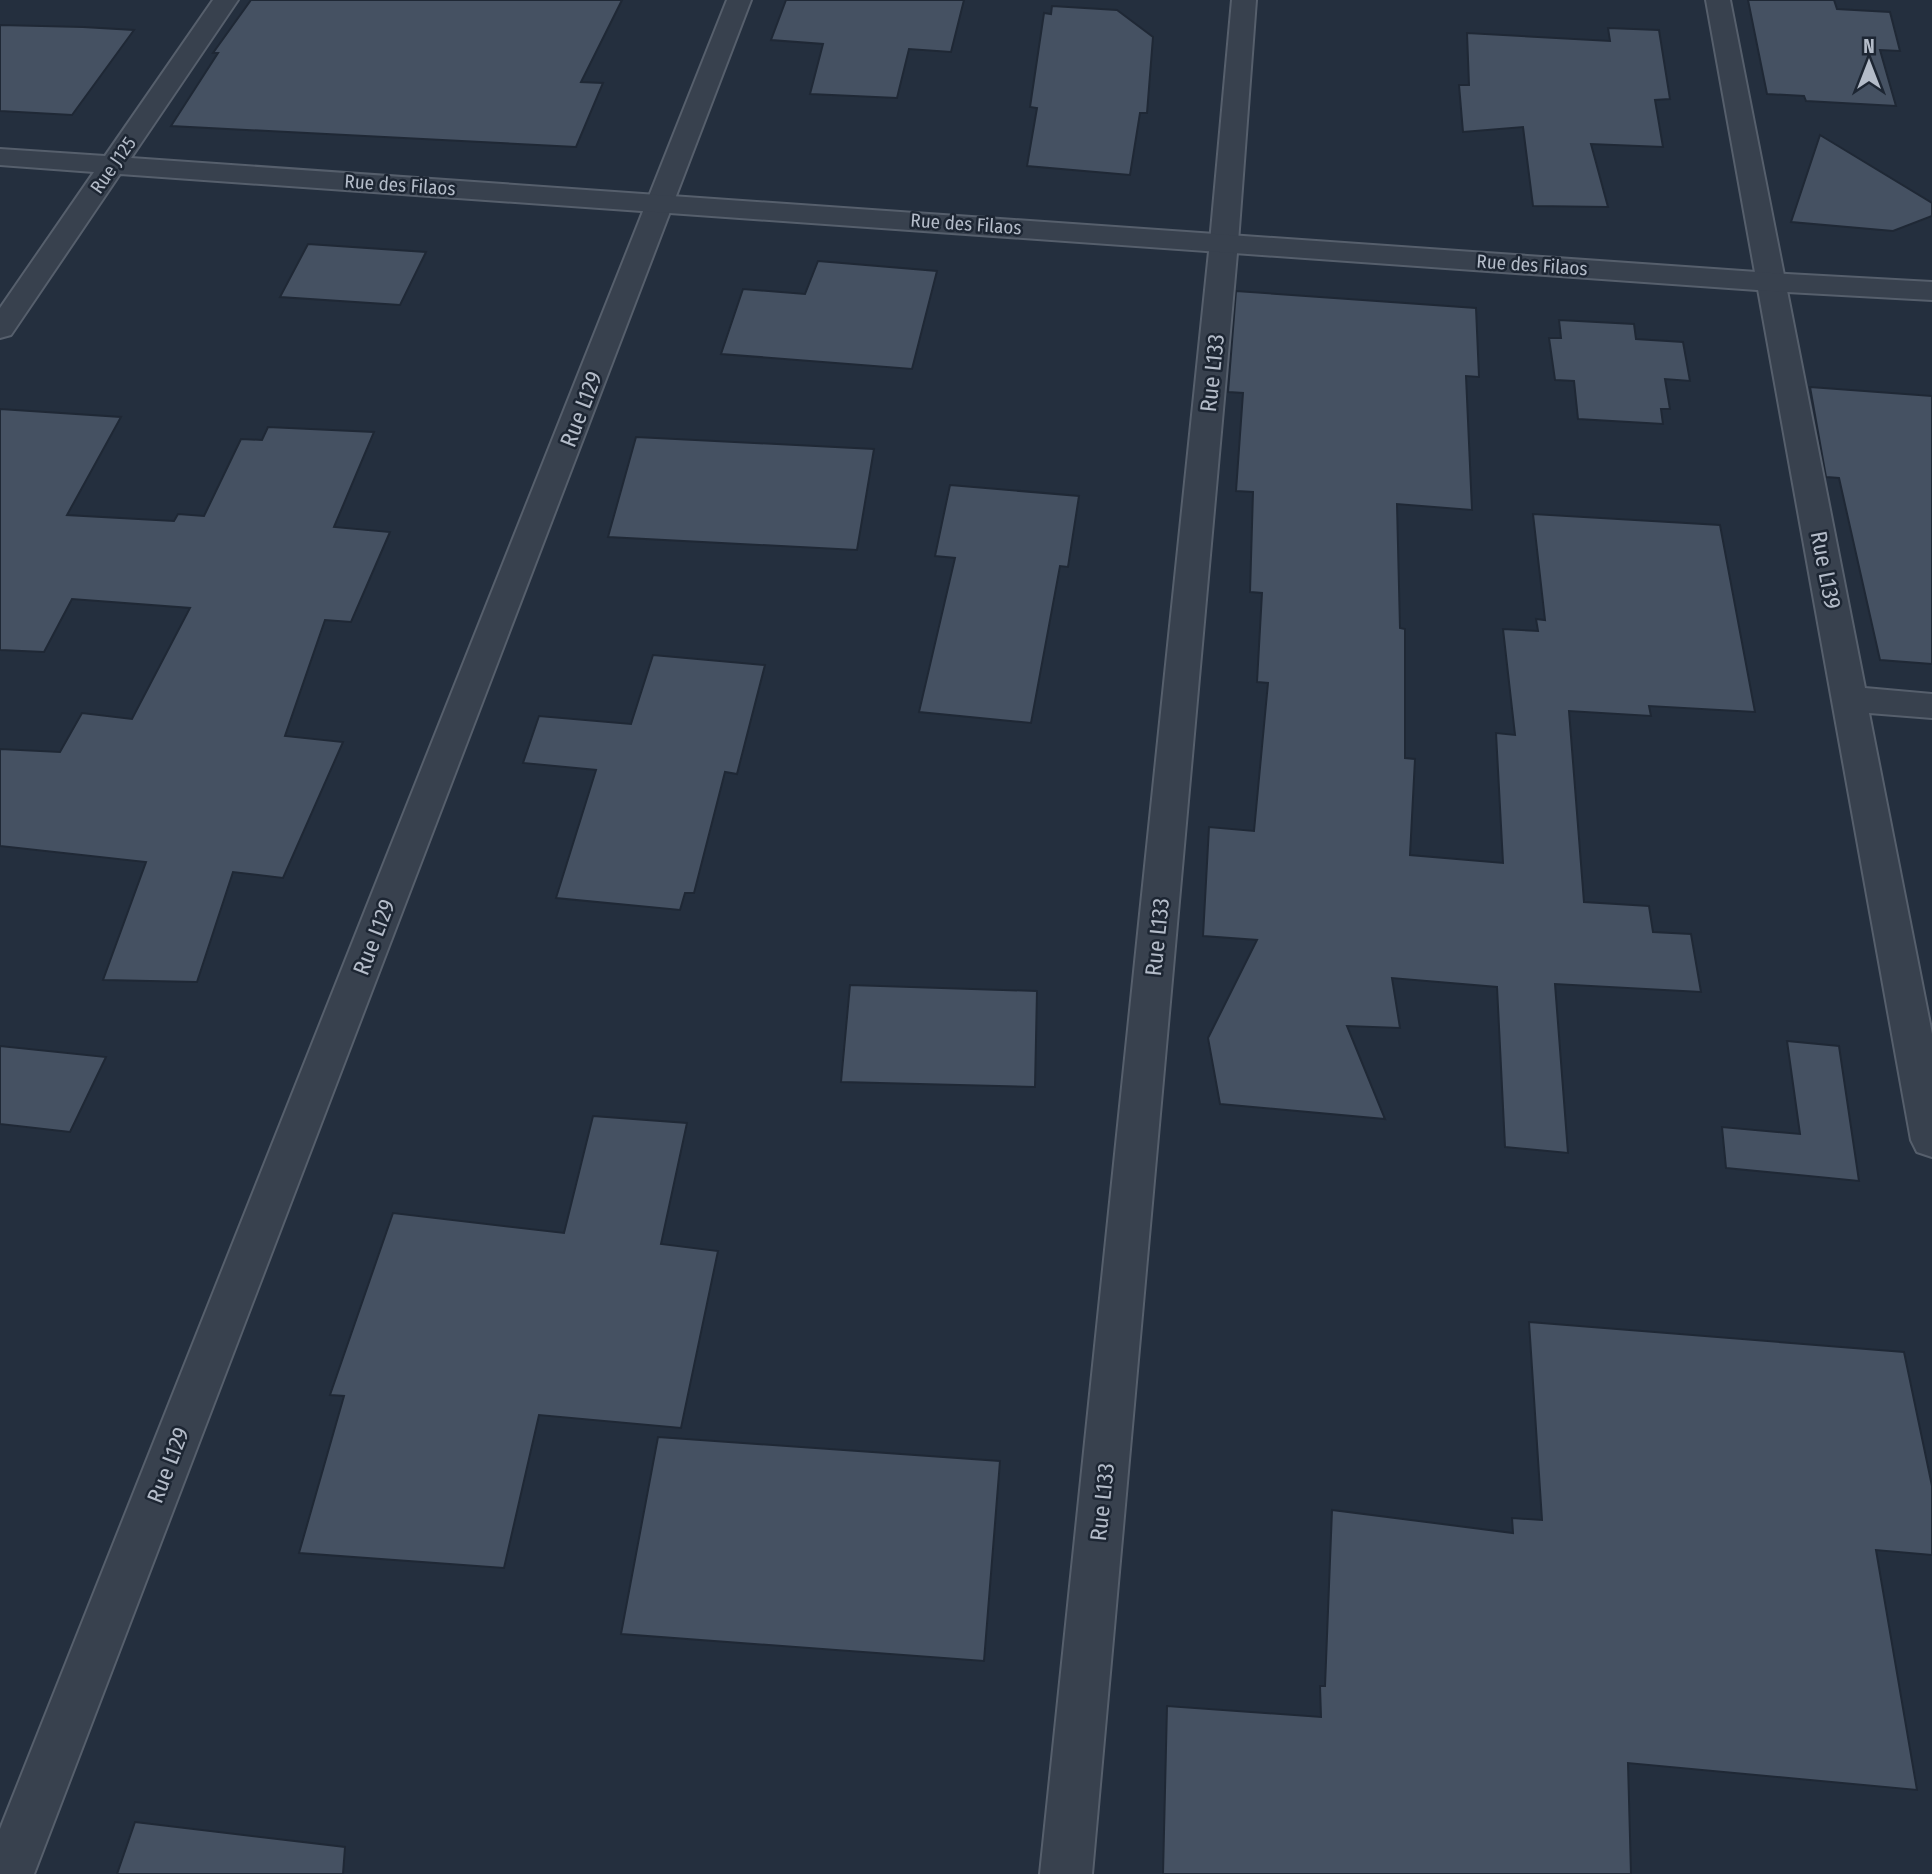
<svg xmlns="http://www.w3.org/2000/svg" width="1932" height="1874" font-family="'Fira Sans Condensed',sans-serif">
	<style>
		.building { fill: #455162; stroke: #1f2835; stroke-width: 2 }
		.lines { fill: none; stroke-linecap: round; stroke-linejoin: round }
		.minor-casing { stroke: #565f6c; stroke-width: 4 }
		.tertiary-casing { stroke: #565f6c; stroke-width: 4 }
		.minor { fill: #38414e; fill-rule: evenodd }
		.tertiary { fill: #38414e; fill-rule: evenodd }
		.labels { text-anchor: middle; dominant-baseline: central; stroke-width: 5; stroke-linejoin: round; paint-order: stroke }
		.far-street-label { font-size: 19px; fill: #b4bcc9; stroke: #1d2633 }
		.street-label { font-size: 23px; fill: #b4bcc9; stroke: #1d2633 }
	</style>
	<rect width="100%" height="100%" fill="#242f3e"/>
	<g class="building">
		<polygon points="251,0 622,0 581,82 603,83 576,147 171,126 218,53 213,53"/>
		<polygon points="786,0 964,0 951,52 909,49 897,98 810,94 823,44 771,40"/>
		<polygon points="1748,0 1834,0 1837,9 1890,12 1900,51 1880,50 1896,106 1806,101 1804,96 1767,94"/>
		<polygon points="1052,6 1117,10 1153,37 1147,113 1140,113 1130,175 1027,166 1037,108 1030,107 1044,13 1051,14"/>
		<polygon points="0,25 83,27 134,30 72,115 0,111"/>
		<polygon points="1608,28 1659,30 1670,99 1655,100 1663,147 1591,144 1608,207 1533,206 1523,127 1463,132 1459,85 1469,85 1467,33 1610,41"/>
		<polygon points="1820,135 1932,203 1932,216 1893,231 1791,222"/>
		<polygon points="308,244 426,252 400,305 280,297"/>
		<polygon points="818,261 937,271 912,369 721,354 743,289 805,294"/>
		<polygon points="1236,291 1476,308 1479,377 1466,376 1472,510 1397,504 1400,628 1405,629 1405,758 1415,759 1410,855 1503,863 1496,733 1515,735 1503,629 1538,631 1536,619 1545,620 1533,514 1720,525 1755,712 1649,706 1651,716 1569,711 1584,902 1649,906 1653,932 1691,934 1701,992 1555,984 1568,1153 1505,1147 1497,987 1392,978 1400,1028 1347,1026 1385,1119 1220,1104 1208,1038 1257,940 1203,936 1209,827 1254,831 1268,683 1257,682 1262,593 1250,592 1253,492 1236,491 1243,393 1228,392"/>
		<polygon points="1559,320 1634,324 1636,339 1683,342 1690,381 1665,379 1670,409 1661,409 1663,424 1578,419 1574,381 1555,380 1549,338 1561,338"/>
		<polygon points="1810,387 1932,396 1932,664 1880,660 1839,478 1826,477"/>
		<polygon points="0,409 121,417 67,515 174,521 178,514 204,516 241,439 262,440 268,427 374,432 334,527 390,532 351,622 325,620 285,736 343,742 283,878 233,872 197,982 103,980 146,862 0,846 0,749 60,752 82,713 132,719 190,608 72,599 44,652 0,650"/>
		<polygon points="636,437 874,449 857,550 608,537"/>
		<polygon points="950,485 1079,496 1068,567 1060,566 1031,723 919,712 955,558 935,556"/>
		<polygon points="653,655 765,665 737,774 725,772 694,893 685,893 680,910 556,898 596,770 523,763 539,716 631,724"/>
		<polygon points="850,985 1037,991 1035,1087 841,1082"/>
		<polygon points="1787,1041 1839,1046 1859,1181 1726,1168 1722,1127 1800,1134"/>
		<polygon points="0,1046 106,1057 70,1132 0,1124"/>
		<polygon points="593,1116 687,1123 661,1244 718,1251 681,1428 539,1415 504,1568 299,1553 344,1396 330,1395 393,1213 564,1233"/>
		<polygon points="1529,1322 1904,1352 1932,1486 1932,1555 1876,1550 1917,1790 1628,1763 1631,1874 1163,1874 1167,1706 1321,1717 1320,1686 1325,1686 1332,1510 1513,1533 1512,1518 1542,1520"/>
		<polygon points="658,1437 1000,1461 984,1661 621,1634"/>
		<polygon points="135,1822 345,1847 343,1874 117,1874"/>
	</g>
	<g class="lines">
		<defs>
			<g id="minor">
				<polygon points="727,0 751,0 34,1874 0,1874 0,1829"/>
				<polygon points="1232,0 1256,0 1238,242 1092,1874 1040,1874 1210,242"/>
				<polygon points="1706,0 1730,0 1865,688 1932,694 1932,718 1869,713 1932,1034 1932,1157 1917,1152 1911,1140"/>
			</g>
			<polygon id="tertiary" points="213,0 238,0 131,158 1771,273 1932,282 1932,300 1771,291 120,174 11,335 0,338 0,308 94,172 0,165 0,149 105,156"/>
		</defs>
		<use href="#minor" class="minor-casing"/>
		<use href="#tertiary" class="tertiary-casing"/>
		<use href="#minor" class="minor"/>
		<use href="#tertiary" class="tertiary"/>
	</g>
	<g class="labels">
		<g class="far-street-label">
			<text transform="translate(113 165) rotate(-55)">Rue J125</text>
			<text transform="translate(400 185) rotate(4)">Rue des Filaos</text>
			<text transform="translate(966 224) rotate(4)">Rue des Filaos</text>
			<text transform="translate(1532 265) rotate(4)">Rue des Filaos</text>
		</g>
		<g class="street-label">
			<text transform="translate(1212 373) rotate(-84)">Rue L133</text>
			<text transform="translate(581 409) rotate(-69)">Rue L129</text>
			<text transform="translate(1826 570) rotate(79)">Rue L139</text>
			<text transform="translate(374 937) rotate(-69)">Rue L129</text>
			<text transform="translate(1157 937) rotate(-84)">Rue L133</text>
			<text transform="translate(168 1465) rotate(-69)">Rue L129</text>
			<text transform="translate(1102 1502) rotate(-84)">Rue L133</text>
		</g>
	</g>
	<g transform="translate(1869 63)" stroke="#1d2633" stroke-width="5" paint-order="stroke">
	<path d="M0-5L12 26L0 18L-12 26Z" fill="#b4bcc9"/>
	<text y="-10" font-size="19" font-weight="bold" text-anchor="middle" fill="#b4bcc9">N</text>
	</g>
</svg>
